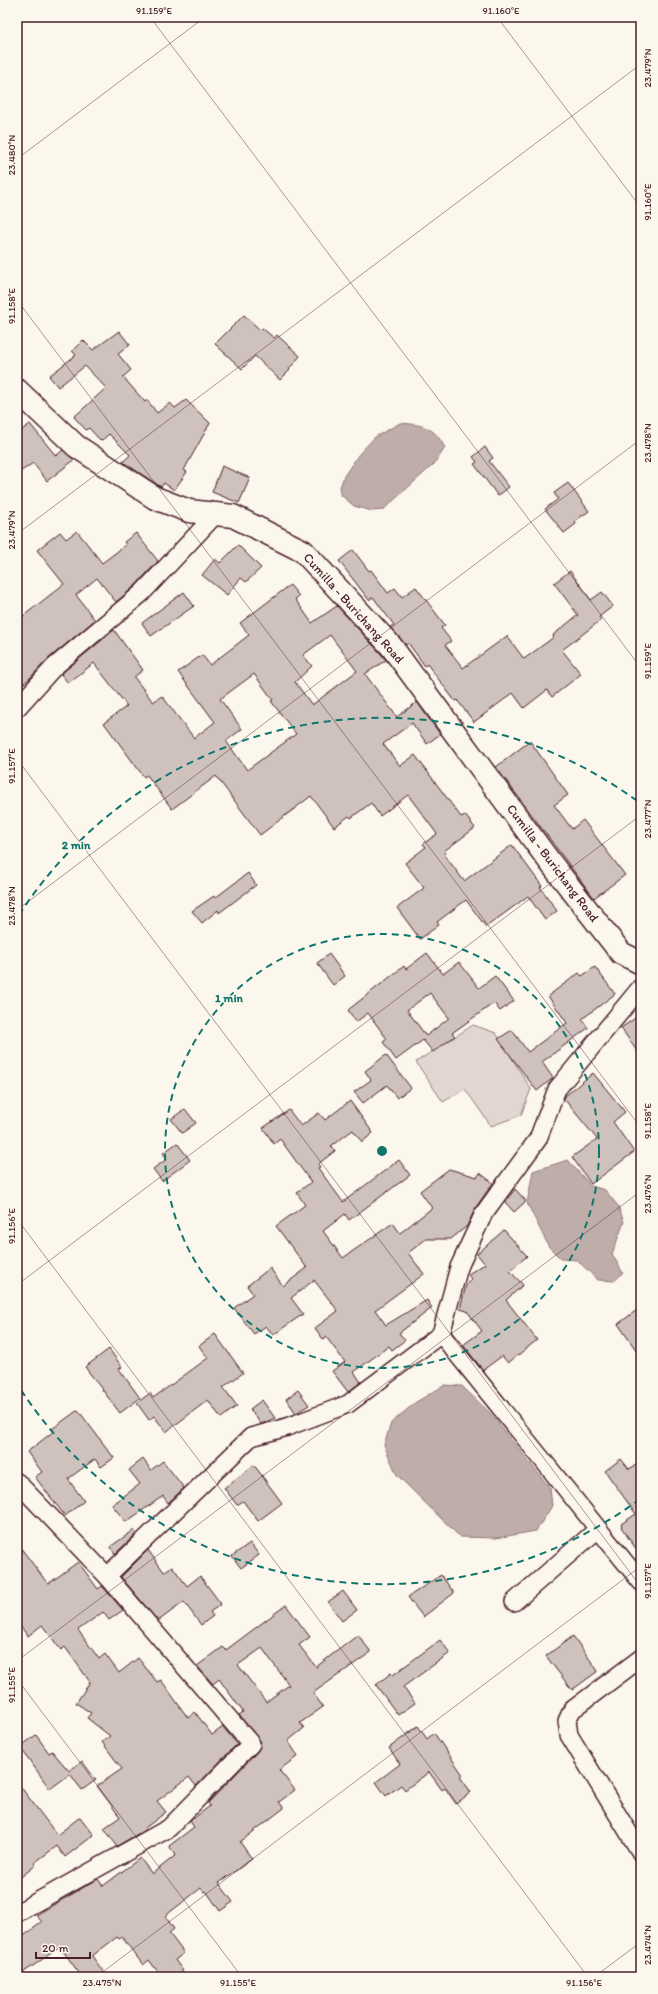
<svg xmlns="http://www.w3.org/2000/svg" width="658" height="1994" font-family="Itim,sans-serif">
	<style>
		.green { fill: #e2d7d0; stroke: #967b7e }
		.water { fill: #bfadaa; stroke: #907477 }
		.building { fill: #cfc2bc; stroke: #4a1f2b; fill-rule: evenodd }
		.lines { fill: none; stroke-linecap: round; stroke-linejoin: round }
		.minor-casing { stroke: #4a1f2b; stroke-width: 20 }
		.secondary-casing { stroke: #4a1f2b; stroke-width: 25 }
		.minor { stroke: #fbf7ec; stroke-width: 17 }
		.secondary { stroke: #fbf7ec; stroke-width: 22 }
		.ticks { fill: none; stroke: #4a1f2b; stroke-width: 1; stroke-opacity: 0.45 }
		.ring { fill: none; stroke: #0f766e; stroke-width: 2; stroke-dasharray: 7 5 }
		.labels { text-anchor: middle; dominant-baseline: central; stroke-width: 3; stroke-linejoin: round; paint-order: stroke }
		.street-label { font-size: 13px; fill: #4a1f2b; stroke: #fbf7ec }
		.centre { fill: #0f766e; stroke: #fbf7ec; stroke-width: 2 }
		.ring-label { font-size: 12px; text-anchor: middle; font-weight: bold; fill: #0f766e; stroke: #fbf7ec; stroke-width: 3; stroke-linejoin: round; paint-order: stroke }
		.neatline { fill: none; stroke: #4a1f2b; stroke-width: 1.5 }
		.ticks-label { font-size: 10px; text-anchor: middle; fill: #4a1f2b }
	</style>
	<rect width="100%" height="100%" fill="#fbf7ec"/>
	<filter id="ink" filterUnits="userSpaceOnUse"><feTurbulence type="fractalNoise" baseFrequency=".025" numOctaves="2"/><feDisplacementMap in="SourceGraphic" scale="8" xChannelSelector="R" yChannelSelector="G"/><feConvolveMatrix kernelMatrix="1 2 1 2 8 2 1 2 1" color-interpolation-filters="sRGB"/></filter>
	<g filter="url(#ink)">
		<polygon class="green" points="473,1025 496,1033 531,1089 521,1115 491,1126 465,1089 443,1102 416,1062"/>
		<g class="water">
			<path d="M400,423C423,425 434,426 445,448L434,464L383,510L372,511L354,506L341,495L340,487L344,476L359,454L375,437Z"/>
			<polygon points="568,1160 591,1186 605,1190 618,1206 624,1222 612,1254 623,1273 614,1281 598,1280 577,1260 561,1259 549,1247 527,1203 533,1171"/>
			<polygon points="445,1385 462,1386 490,1413 550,1488 552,1506 536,1531 496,1538 460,1537 397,1475 384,1445 391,1423 416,1402"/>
		</g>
		<g class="building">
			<polygon points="244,315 260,330 262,328 274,338 277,335 300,356 289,369 290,370 280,380 255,356 242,369 215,344"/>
			<polygon points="119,331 130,345 118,354 131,370 123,377 145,402 147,400 157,413 170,403 175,408 186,400 210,423 184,470 187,472 174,490 164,483 161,487 123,462 130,455 109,434 101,441 89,428 86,430 74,417 106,388 85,366 58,387 49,376 76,355 72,351 83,340 93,350"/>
			<polygon points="30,424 56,456 63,450 74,460 47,481 33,463 17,474 17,434"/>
			<polygon points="485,447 493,458 489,461 509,487 498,496 474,464 477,462 473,457"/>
			<polygon points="222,466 250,478 239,503 212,492"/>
			<polygon points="568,483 589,511 575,521 576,524 564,533 545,509 558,499 554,493"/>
			<polygon points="77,531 102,563 126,545 124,542 136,533 158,561 135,586 116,602 97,578 76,595 95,620 48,659 30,678 17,689 17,621 64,584 37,550 60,532 66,539"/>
			<polygon points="238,545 261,568 246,582 241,578 227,595 202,575 215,559 220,563"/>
			<polygon points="353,550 369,571 371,570 388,593 395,588 402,597 416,587 445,625 441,628 451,641 445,645 463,668 507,636 524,659 554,637 553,635 578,615 554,583 570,571 591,600 602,592 613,606 599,617 601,620 562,650 581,674 552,697 547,690 524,708 513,693 474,722 457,700 455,701 427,664 425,666 408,643 406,645 390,627 394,625 373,597 369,600 339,561"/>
			<path d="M290,585L299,596L295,599L312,623L337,606L381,654L386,660L365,674L397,717L417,702L440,734L427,744L412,723L383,744L400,766L415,755L461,817L465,815L475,828L444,851L446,853L444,854L464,881L512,845L542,886L540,887L557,911L545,920L528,896L486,927L466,900L437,922L439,925L420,939L397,908L424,888L405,863L426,847L423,844L437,834L408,795L380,816L371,803L351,818L349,816L334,827L311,796L260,835L216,776L172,809L147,775L144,777L104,723L127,706L94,663L68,683L61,674L114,630L143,670L134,677L153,702L162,696L194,738L215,722L178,672L202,655L210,665L249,635L240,623ZM330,635L357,671L312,705L295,682L312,666L303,655ZM254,674L273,700L271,701L296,734L247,770L226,741L242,729L220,699Z"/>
			<polygon points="184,592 194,606 151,636 142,623"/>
			<polygon points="530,741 568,795 554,805 572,829 583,820 625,875 594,898 496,767"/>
			<polygon points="248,873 256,885 219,913 218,910 202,923 192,911 214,896 215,898"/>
			<path d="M427,953L443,974L459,962L479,988L495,976L514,1001L500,1011L494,1003L452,1033L455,1036L433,1052L423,1040L396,1060L383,1042L387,1039L368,1013L356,1022L348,1010L404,966L406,969ZM430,993L449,1018L426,1036L407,1010Z"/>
			<polygon points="329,954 345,976 333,985 317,963"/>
			<polygon points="595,967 615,994 582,1019 588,1028 542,1062 553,1078 537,1091 498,1039 512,1030 528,1052 567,1023 548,996 579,973 582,976"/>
			<polygon points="641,1014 641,1057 621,1028"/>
			<polygon points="386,1055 411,1088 397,1098 387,1085 363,1103 354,1092 371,1080 365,1071"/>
			<polygon points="593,1073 625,1112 613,1122 634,1152 591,1184 572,1157 597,1139 564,1099 565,1096"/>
			<polygon points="350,1101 373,1133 362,1142 353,1130 331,1146 335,1151 318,1164 320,1167 318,1168 343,1202 399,1160 410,1175 349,1220 345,1214 323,1231 343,1258 393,1223 400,1233 432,1208 420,1191 449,1169 477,1177 480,1173 493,1183 476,1207 467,1226 451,1239 426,1239 408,1253 424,1274 375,1310 386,1325 427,1300 432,1308 399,1333 405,1340 392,1350 389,1346 354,1372 361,1382 348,1392 332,1371 345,1362 326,1337 323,1339 315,1328 338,1311 314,1280 291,1298 303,1314 273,1335 266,1326 254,1334 234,1308 253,1294 247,1286 270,1268 283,1286 307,1268 276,1226 305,1205 297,1193 311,1182 280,1139 274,1144 263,1128 289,1110 301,1126 319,1113 325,1120"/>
			<polygon points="185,1109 196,1123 182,1133 171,1119"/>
			<polygon points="177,1143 190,1160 162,1181 153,1169 167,1159 163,1153"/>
			<polygon points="515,1189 526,1201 514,1212 505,1202"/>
			<polygon points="504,1230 527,1256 510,1271 523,1285 506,1300 537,1340 508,1363 502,1356 483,1370 463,1345 482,1331 467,1311 460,1309 466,1285 471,1279 468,1274 485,1264 477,1254"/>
			<polygon points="641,1307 641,1357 618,1324"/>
			<polygon points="215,1334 243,1373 223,1387 237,1406 221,1418 208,1400 166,1432 154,1416 149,1420 137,1403 150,1393 153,1398 208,1358 199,1346"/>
			<polygon points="109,1349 122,1367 119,1369 140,1398 120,1413 85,1367"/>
			<polygon points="298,1390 309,1405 296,1413 286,1399"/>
			<polygon points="262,1400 275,1418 261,1424 250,1409"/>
			<polygon points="78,1410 114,1458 101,1467 95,1459 68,1479 84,1501 65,1516 35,1477 42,1472 27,1452 54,1431 52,1429"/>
			<polygon points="143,1459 151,1470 163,1461 184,1488 168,1503 163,1496 126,1522 112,1505 140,1484 129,1470"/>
			<polygon points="621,1459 629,1469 636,1465 641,1472 641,1556 621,1527 622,1526 621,1524 636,1514 605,1471"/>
			<polygon points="254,1465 282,1503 258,1521 243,1501 237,1505 224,1488"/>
			<polygon points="134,1530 136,1534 115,1554 110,1547"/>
			<polygon points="17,1543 48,1584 78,1562 98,1589 102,1586 123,1610 109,1620 103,1612 78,1630 99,1659 105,1654 119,1673 138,1658 157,1682 161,1680 188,1718 195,1712 212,1735 223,1727 237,1744 196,1786 189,1777 157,1801 166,1812 145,1828 146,1829 117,1846 104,1828 120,1817 97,1786 122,1769 102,1742 110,1736 87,1718 91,1713 76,1703 90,1682 65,1647 61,1650 42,1625 28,1636 17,1622"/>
			<polygon points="250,1543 259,1555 241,1568 232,1556"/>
			<polygon points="148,1550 164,1572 172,1566 187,1586 200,1576 221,1604 210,1612 213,1616 201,1625 184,1602 158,1621 121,1577"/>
			<polygon points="441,1575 454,1593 423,1617 408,1597"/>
			<polygon points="343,1591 357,1610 342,1621 328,1602"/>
			<path d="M286,1605L310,1637L299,1645L316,1667L358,1635L371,1652L313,1693L323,1707L300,1723L304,1728L288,1741L298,1756L279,1770L295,1790L279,1802L284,1808L240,1842L252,1859L219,1883L233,1902L220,1911L206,1891L204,1892L201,1888L165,1916L174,1929L169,1933L184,1953L175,1960L183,1971L176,1977H162L149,1960L143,1965L122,1937L119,1939L117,1937L92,1956L107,1977H82L60,1947L17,1977V1960L24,1955L17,1946V1941L42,1922L36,1915L98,1879L103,1886L140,1858L152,1874L176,1855L169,1846L194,1827L190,1821L210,1806L208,1803L258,1751L261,1742L239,1715L243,1712L219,1679L213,1684L197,1666L223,1647L226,1650ZM262,1648L289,1685L266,1702L238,1665Z"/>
			<polygon points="573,1636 598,1671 572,1690 546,1656"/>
			<polygon points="440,1640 450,1653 403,1687 415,1703 398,1715 376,1685 391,1673 393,1675"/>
			<polygon points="418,1726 427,1739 434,1733 463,1775 460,1777 471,1792 456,1804 445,1788 442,1790 429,1772 405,1790 401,1785 386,1796 376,1782 400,1764 389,1748"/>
			<polygon points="36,1735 49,1753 52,1751 69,1771 82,1761 96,1780 82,1790 70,1774 50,1789 20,1747"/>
			<polygon points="17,1782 57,1835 80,1817 94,1835 65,1857 57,1846 34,1863 36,1865 17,1880"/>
		</g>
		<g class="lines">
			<defs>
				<g id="minor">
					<polyline points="17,708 54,667 142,593 216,514"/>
					<polyline points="441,1334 641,1582"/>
					<polyline points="17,1482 107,1576"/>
					<polyline points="514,1602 598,1529"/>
					<polyline points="641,1658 572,1710 567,1721 569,1735 641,1853"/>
					<polyline points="17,1913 169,1828 251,1744 107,1576 251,1437 287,1427 348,1404 441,1334 459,1267 484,1213 538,1139 557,1089 641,987"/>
				</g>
				<polyline id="secondary" points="17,390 76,446 155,498 189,511 233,516 303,551 391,646 550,862 621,953 641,963"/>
			</defs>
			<use href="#minor" class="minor-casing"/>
			<use href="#secondary" class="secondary-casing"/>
			<use href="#minor" class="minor"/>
			<use href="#secondary" class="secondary"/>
		</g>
	</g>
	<path class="ticks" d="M150,17L641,668M497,17L641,208M17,159L205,17M17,300L641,1128M17,534L641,64M17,759L641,1587M17,910L641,439M17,1219L588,1977M17,1285L641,815M17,1661L641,1191M17,1679L242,1977M96,1977L641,1566M594,1977L641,1942"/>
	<g class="ring">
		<circle cx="382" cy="1151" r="217"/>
		<path d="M640 1499A433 433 0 0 1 19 1387M19 915A433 433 0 0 1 640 803"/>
	</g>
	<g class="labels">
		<g class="street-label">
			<text transform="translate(354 608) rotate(48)">Cumilla - Burichang Road</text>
			<text transform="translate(553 863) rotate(53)">Cumilla - Burichang Road</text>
		</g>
	</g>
	<circle cx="382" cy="1151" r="6" class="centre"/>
	<g class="ring-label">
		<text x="76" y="849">2 min</text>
		<text x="229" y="1002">1 min</text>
	</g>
	<rect width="658" height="1994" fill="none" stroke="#fbf7ec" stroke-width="44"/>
	<path d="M36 1952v6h54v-6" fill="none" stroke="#4a1f2b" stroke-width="2"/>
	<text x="42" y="1952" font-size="12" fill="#4a1f2b" stroke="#fbf7ec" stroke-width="3" paint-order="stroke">20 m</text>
	<rect x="22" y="22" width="614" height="1950" class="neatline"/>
	<g class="ticks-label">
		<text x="154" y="14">91.159°E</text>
		<text x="501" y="14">91.160°E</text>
		<text transform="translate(647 68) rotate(-90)" y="4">23.479°N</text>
		<text transform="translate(11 155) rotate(-90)" y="4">23.480°N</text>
		<text transform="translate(647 202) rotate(-90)" y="4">91.160°E</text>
		<text transform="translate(11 306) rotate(-90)" y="4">91.158°E</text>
		<text transform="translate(647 443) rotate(-90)" y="4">23.478°N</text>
		<text transform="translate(11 530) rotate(-90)" y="4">23.479°N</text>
		<text transform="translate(647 661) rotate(-90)" y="4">91.159°E</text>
		<text transform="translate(11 766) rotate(-90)" y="4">91.157°E</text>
		<text transform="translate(647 819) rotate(-90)" y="4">23.477°N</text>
		<text transform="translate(11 906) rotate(-90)" y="4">23.478°N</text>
		<text transform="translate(647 1121) rotate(-90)" y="4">91.158°E</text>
		<text transform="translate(647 1194) rotate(-90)" y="4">23.476°N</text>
		<text transform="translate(11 1226) rotate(-90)" y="4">91.156°E</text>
		<text transform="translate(647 1581) rotate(-90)" y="4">91.157°E</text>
		<text transform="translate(11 1685) rotate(-90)" y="4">91.155°E</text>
		<text transform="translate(647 1945) rotate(-90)" y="4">23.474°N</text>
		<text x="102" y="1986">23.475°N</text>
		<text x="238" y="1986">91.155°E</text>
		<text x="584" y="1986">91.156°E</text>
	</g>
</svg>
